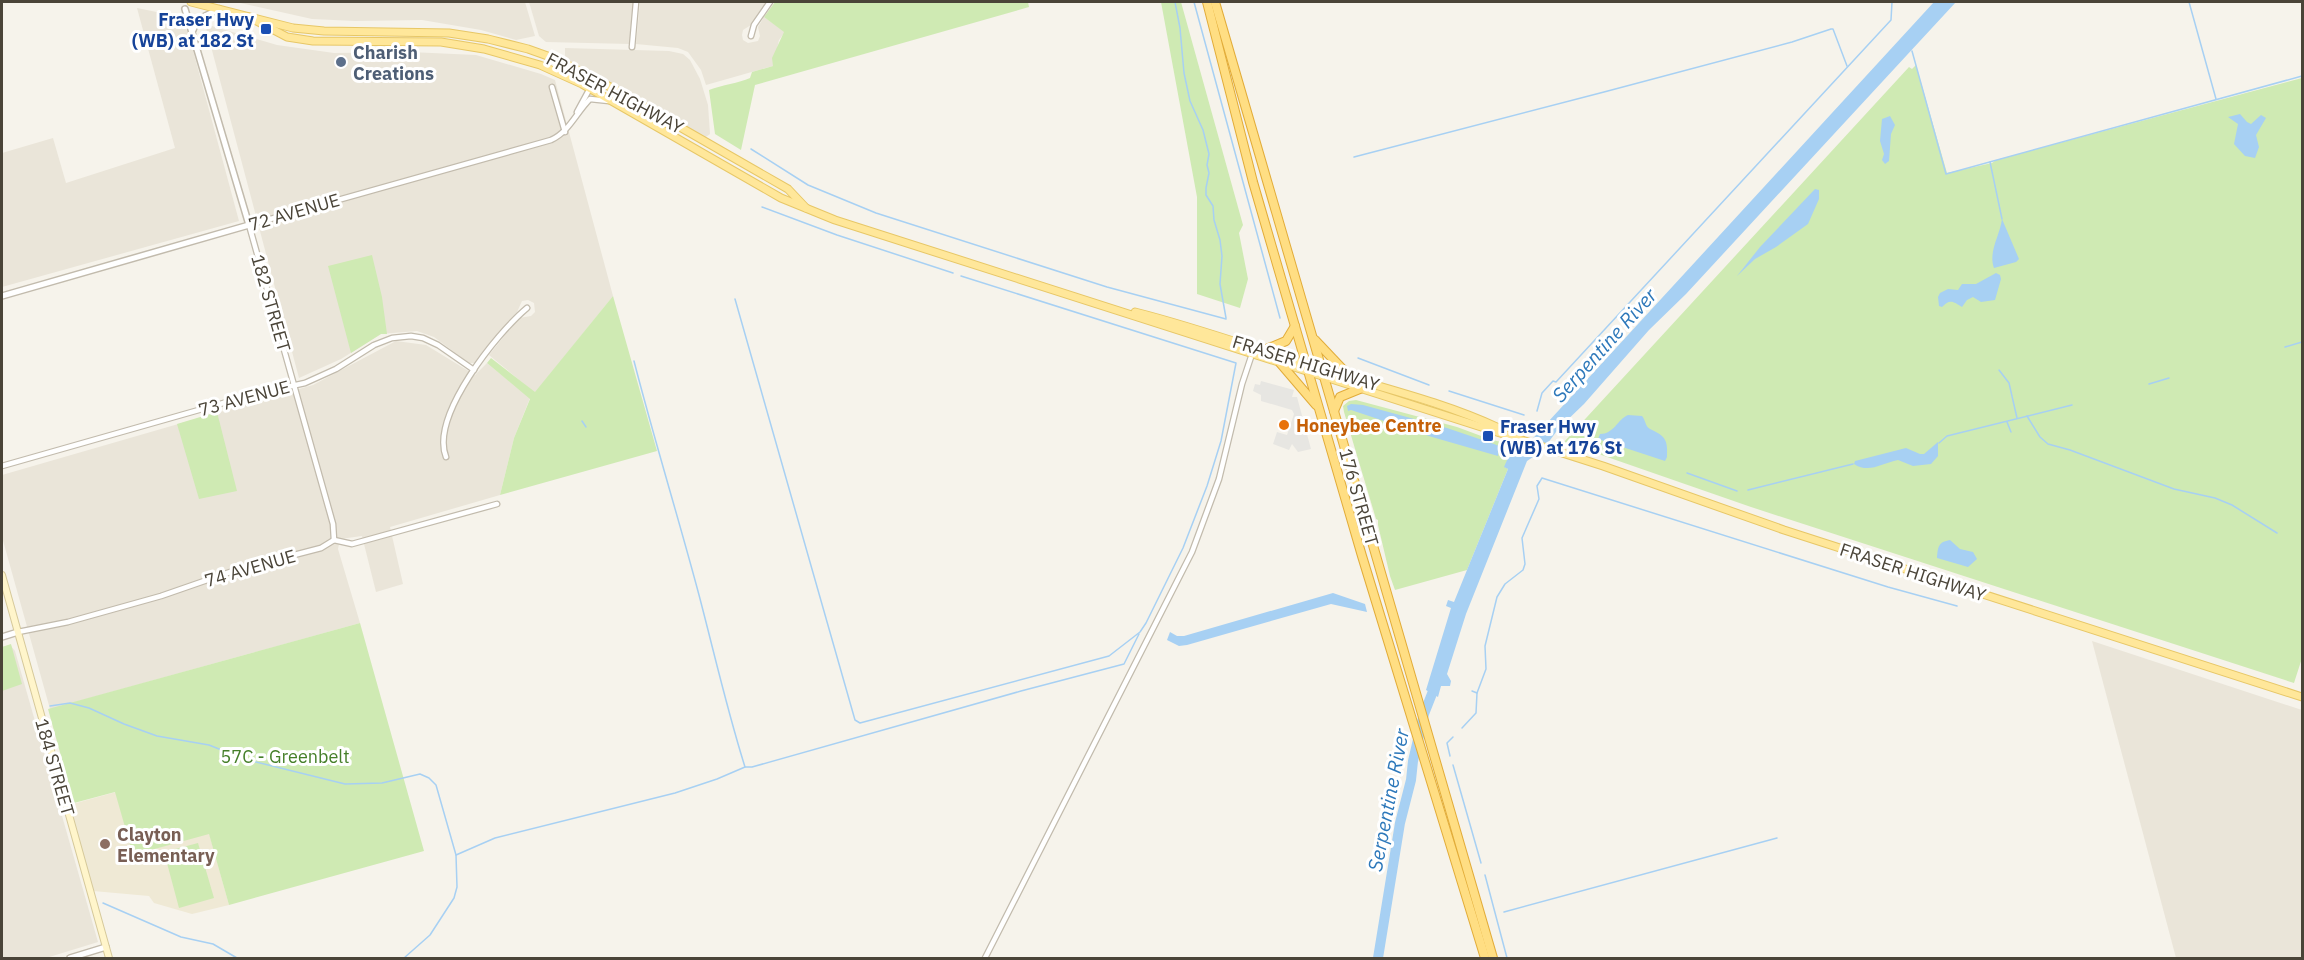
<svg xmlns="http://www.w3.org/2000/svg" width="2304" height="960" font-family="'IBM Plex Sans',sans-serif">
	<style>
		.residential { fill: #eae5d9 }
		.education { fill: #efe9d5 }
		.green { fill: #cfeab3 }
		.parking { fill: #e7e6e2 }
		.water { fill: #a7d0f3 }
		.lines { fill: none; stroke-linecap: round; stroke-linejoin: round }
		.stream { stroke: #a7d0f3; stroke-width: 1.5 }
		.river { stroke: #a7d0f3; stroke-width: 10 }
		.minor-casing { stroke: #c2bbad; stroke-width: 7 }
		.tertiary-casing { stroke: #c2bbad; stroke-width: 8 }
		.secondary-casing { stroke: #d6c99a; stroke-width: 8 }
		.primary-casing { stroke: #e7c767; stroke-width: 9 }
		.trunk-casing { stroke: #e2ac39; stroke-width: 10 }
		.minor { stroke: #fff; stroke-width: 4.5 }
		.tertiary { stroke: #fff; stroke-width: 5 }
		.secondary { stroke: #fff5cb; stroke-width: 6 }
		.primary { stroke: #ffe79a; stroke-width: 7 }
		.trunk { stroke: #ffde83; stroke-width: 8 }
		.transit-dot { fill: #1a4fb4; stroke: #fff; stroke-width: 2 }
		.service-dot { fill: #5c6f8a; stroke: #fff; stroke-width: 2 }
		.food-dot { fill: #e8710a; stroke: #fff; stroke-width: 2 }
		.education-dot { fill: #8d6e63; stroke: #fff; stroke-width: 2 }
		.labels { text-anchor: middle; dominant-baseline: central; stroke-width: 6; stroke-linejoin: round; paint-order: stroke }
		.transit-label { font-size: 18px; font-weight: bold; fill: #164399; stroke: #fff; text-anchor: end }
		.service-label { font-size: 18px; font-weight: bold; fill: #4e5e75; stroke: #fff; text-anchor: start }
		.street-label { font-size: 18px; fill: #4a4438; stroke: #fff }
		.food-label { font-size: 18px; font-weight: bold; fill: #c56008; stroke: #fff; text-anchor: start }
		.park-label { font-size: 18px; fill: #457f29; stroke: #fff }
		.education-label { font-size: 18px; font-weight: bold; fill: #785e54; stroke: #fff; text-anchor: start }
		.water-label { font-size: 20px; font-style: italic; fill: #2d78ba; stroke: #fff }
	</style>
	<rect width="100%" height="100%" fill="#f6f3eb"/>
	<g class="residential">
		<polygon points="236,2 525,2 535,36 516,40 481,30 422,20 355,21 312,19"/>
		<polygon points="529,2 634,2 630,44 546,42 539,36"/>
		<polygon points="640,2 767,2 751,25 743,30 742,35 743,40 748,43 758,41 760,36 758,27 764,17 785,32 779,40 773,66 706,85 701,70 688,52 678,48 636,44"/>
		<polygon points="137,8 176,16 188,32 239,221 2,287 2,153 53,138 66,183 175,148"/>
		<polygon points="205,24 277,45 334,53 410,52 476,55 541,74 555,80 613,296 535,393 489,355 519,318 531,316 535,312 534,303 528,300 522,301 517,312 476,363 469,363 434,337 417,331 381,334 341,359 299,378"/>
		<polygon points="565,48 669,51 683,54 690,60 700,79 708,105 710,134 703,139 565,61"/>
		<polygon points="396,341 426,345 475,375 487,363 530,398 514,438 500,495 390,527 403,584 376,592 362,536 340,539 338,549 360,623 50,709 2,537 2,475 313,385"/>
		<polygon points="2092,641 2302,710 2302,958 2176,958"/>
		<polygon points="10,645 15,651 98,942 46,958 2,958 2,647"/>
	</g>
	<polygon class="education" points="116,792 133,855 209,833 229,905 192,914 154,903 149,896 93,891 69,805"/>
	<g class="green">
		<path d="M775,2H1028L1029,7L755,85L741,150L715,134L709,90C722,85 739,83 750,78L752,72L773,66L772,58L784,32L764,17Z"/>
		<polygon points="1161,2 1181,2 1243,225 1239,233 1248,279 1240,308 1197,294 1197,197"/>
		<polygon points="1916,65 1947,173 1992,163 1996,160 2302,78 2302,658 2294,683 1751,507 1564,442 1909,67 1912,69"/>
		<polygon points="372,255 382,297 387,334 381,334 351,353 328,266"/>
		<polygon points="613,296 657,451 500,495 514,438 530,399 487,363 491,358 535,392"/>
		<polygon points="1356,400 1457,427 1492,440 1525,447 1520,452 1511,451 1505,467 1508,469 1467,570 1395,590 1390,576 1378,525 1378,520 1376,519 1344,412 1343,406 1349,401"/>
		<polygon points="217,412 237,491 199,499 177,424"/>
		<polygon points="360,623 424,851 229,905 209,834 133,855 115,792 74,803 48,709"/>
		<polygon points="11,644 22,684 2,691 2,647"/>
		<polygon points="198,843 214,898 179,908 164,852"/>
	</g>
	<polygon class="parking" points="1261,381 1294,390 1292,397 1297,397 1311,449 1298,452 1292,444 1289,450 1273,444 1277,432 1287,435 1294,414 1292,410 1261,401 1261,395 1253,391 1255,384 1260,385"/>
	<g class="water">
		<polygon points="1934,2 1956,2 1686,294 1649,330 1584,404 1559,428 1542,451 1527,461 1466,614 1447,674 1451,681 1450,686 1441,686 1438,697 1426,690 1451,608 1446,606 1448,600 1454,602 1508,469 1504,467 1511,451 1520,452 1525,447"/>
		<polygon points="2240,114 2247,122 2251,124 2261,115 2266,118 2256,135 2259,147 2255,158 2245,156 2234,144 2238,124 2228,117"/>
		<polygon points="1890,116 1895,125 1891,134 1889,161 1885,164 1882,160 1884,154 1880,141 1882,119"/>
		<polygon points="1815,189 1819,190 1819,199 1808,224 1776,247 1755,259 1737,276 1760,247"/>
		<path d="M2002,219L2019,259L2016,262L1994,268C1988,252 2000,235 2002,219Z"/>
		<path d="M1996,273L2000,275L2001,279L1995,300L1981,302L1973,297L1967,300L1962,307C1954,302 1950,298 1942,307L1939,306L1938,297L1940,293L1948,289L1958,290L1962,284H1976Z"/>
		<polygon points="1351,404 1363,405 1447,428 1494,444 1499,446 1498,456 1432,437 1351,410 1348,411 1347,406"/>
		<path d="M1628,415L1642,416C1646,421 1645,426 1650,429C1665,436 1668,439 1667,457L1665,461L1598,439L1600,434C1614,434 1617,420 1628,415Z"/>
		<path d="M1938,442V456L1931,464L1913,466L1898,460C1882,463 1869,474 1854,464L1855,461L1906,448L1920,454H1924Z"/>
		<path d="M1950,540L1960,549L1973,552L1977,559L1968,567L1937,558C1938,547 1938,542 1950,540Z"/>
		<polygon points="1333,593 1365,604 1367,612 1331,604 1187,645 1179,646 1167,640 1170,632 1177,636 1184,636"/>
	</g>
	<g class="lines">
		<g class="stream">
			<polyline points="1175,2 1180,28 1184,73 1190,101 1203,130 1209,154 1207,165 1209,173 1206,188 1206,195 1213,206 1214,220 1220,240 1222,256 1220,284 1226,318"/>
			<polyline points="1194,2 1280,318"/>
			<polyline points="2189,2 2216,99"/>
			<polyline points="1912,51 1946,174 2302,76"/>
			<polyline points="751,149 808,185 876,213 1107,287 1226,319"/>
			<polyline points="1354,157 1604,92 1792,42 1831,29 1833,29 1847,66"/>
			<polyline points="1990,162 2002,219"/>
			<polyline points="762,207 837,235 953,273"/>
			<polyline points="735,299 855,720 860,723 1109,656 1140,632 1146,623 1183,548 1207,486 1221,441 1236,363 961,276"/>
			<polyline points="2285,347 2302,342"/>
			<polyline points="1358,358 1429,385"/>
			<path d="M634,361C654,439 678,516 699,595C714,652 727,710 745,767"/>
			<polyline points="1999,370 2009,383 2017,418"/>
			<polyline points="2149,384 2169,378"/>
			<polyline points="1449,391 1524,415"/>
			<polyline points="1537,411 1542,393 1553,381 1556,382 1891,20 1892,2"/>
			<polyline points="2027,416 2040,437 2048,444 2070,450 2174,489 2215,498 2232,505 2277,533"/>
			<polyline points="582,421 586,427"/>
			<polyline points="2007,422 2011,432"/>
			<polyline points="1939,443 1947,436 2072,405"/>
			<polyline points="1687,473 1737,491"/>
			<polyline points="1748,490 1853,464"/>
			<polyline points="1472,691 1477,693 1486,669 1485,646 1497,597 1505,584 1523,570 1525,564 1522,538 1539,499 1537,486 1542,478 1888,587 1957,606"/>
			<polyline points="50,706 70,703 89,708 124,724 157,736 209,745 244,759 345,784 382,783 420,774 429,778 436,785 456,855 457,887 454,898 430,935 404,958"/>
			<polyline points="1462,728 1476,713 1477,693"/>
			<polyline points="1450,756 1447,743 1453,737"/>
			<polyline points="1453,765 1481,863"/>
			<polyline points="456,855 495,838 675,793 717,779 745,767 752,767 1021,691 1124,664 1139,634"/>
			<polyline points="1485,875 1507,958"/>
			<polyline points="103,903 181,937 213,944 237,958"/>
			<polyline points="1504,912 1777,838"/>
		</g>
		<polyline class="river" points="1378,958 1400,823 1411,780 1413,761 1424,714 1437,681"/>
		<defs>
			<g id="minor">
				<polyline points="751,36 754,25 770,2"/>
				<polyline points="632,47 636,2"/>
				<polyline points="552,87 565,132"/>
				<polyline points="577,112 595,79"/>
				<path d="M446,457C430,416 497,333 527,308"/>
				<polyline points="2,466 255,394 305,383 336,369 374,345 392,338 411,336 423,338 438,345 474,370"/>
				<path d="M334,540L333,524L249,225L551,140C569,132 576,113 590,99L609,101"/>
				<polyline points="334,540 352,544 497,504"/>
				<polyline points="18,632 68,622 161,596 236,570 321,548 334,540"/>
				<polyline points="985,958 1192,552 1219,479 1242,384 1252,354"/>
			</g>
			<g id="tertiary">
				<polyline points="193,30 197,20 219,9"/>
				<polyline points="2,296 249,225 185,9"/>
				<polyline points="2,637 18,632"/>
				<polyline points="70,958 106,947"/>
			</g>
			<polyline id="secondary" points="2,575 109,958"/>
			<g id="primary">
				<polyline points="191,2 293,28 324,31 449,33 488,39 528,49 556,59 603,83 788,189 806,208"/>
				<polyline points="249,17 287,37 313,41 441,42 484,49 540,65 582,84 781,198 835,220 1603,466 1784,530 2302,697"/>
				<path d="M1135,312C1199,328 1261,351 1324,370C1383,388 1443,402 1499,428"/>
			</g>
			<g id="trunk">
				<polyline points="1207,2 1253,182 1362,556 1485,958"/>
				<polyline points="1215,2 1493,958"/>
				<polyline points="1315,340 1351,378"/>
				<polyline points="1264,350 1286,341 1295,326"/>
				<polyline points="1280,363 1316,405"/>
				<polyline points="1334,411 1340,397 1362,388"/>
			</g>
		</defs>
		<use href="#minor" class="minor-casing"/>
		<use href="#tertiary" class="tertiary-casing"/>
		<use href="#secondary" class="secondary-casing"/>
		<use href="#primary" class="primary-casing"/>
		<use href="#trunk" class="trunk-casing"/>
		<use href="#minor" class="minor"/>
		<use href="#tertiary" class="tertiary"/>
		<use href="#secondary" class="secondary"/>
		<use href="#primary" class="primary"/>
		<use href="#trunk" class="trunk"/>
	</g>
	<g class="transit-dot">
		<rect x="260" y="23" width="12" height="12" rx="3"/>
		<rect x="1482" y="430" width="12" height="12" rx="3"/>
	</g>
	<circle class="service-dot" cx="341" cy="62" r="6"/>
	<circle class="food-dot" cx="1284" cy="425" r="6"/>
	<circle class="education-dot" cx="105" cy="844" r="6"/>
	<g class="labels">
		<g class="transit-label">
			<text x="254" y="19">Fraser Hwy<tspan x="254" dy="21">(WB) at 182 St</tspan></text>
			<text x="1500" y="426" text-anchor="start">Fraser Hwy<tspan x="1500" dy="21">(WB) at 176 St</tspan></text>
		</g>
		<g class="service-label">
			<text x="353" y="52">Charish<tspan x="353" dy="21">Creations</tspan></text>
		</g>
		<g class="street-label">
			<text transform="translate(615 93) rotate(28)">FRASER HIGHWAY</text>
			<text transform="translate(294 212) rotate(-16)">72 AVENUE</text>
			<text transform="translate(271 303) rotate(74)">182 STREET</text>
			<text transform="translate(1306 363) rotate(17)">FRASER HIGHWAY</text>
			<text transform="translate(244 398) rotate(-15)">73 AVENUE</text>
			<text transform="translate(1359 497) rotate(74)">176 STREET</text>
			<text transform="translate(250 568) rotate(-16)">74 AVENUE</text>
			<text transform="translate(1913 572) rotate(18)">FRASER HIGHWAY</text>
			<text transform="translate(55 767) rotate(74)">184 STREET</text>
		</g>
		<g class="food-label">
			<text x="1296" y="425">Honeybee Centre</text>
		</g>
		<g class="park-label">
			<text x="285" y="756">57C - Greenbelt</text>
		</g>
		<g class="education-label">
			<text x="117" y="834">Clayton<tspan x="117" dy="21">Elementary</tspan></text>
		</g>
		<g class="water-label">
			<text transform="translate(1604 345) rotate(-48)">Serpentine River</text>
			<text transform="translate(1388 800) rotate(-79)">Serpentine River</text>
		</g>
	</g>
	<rect width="2304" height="960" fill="none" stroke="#4a4438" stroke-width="6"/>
</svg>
